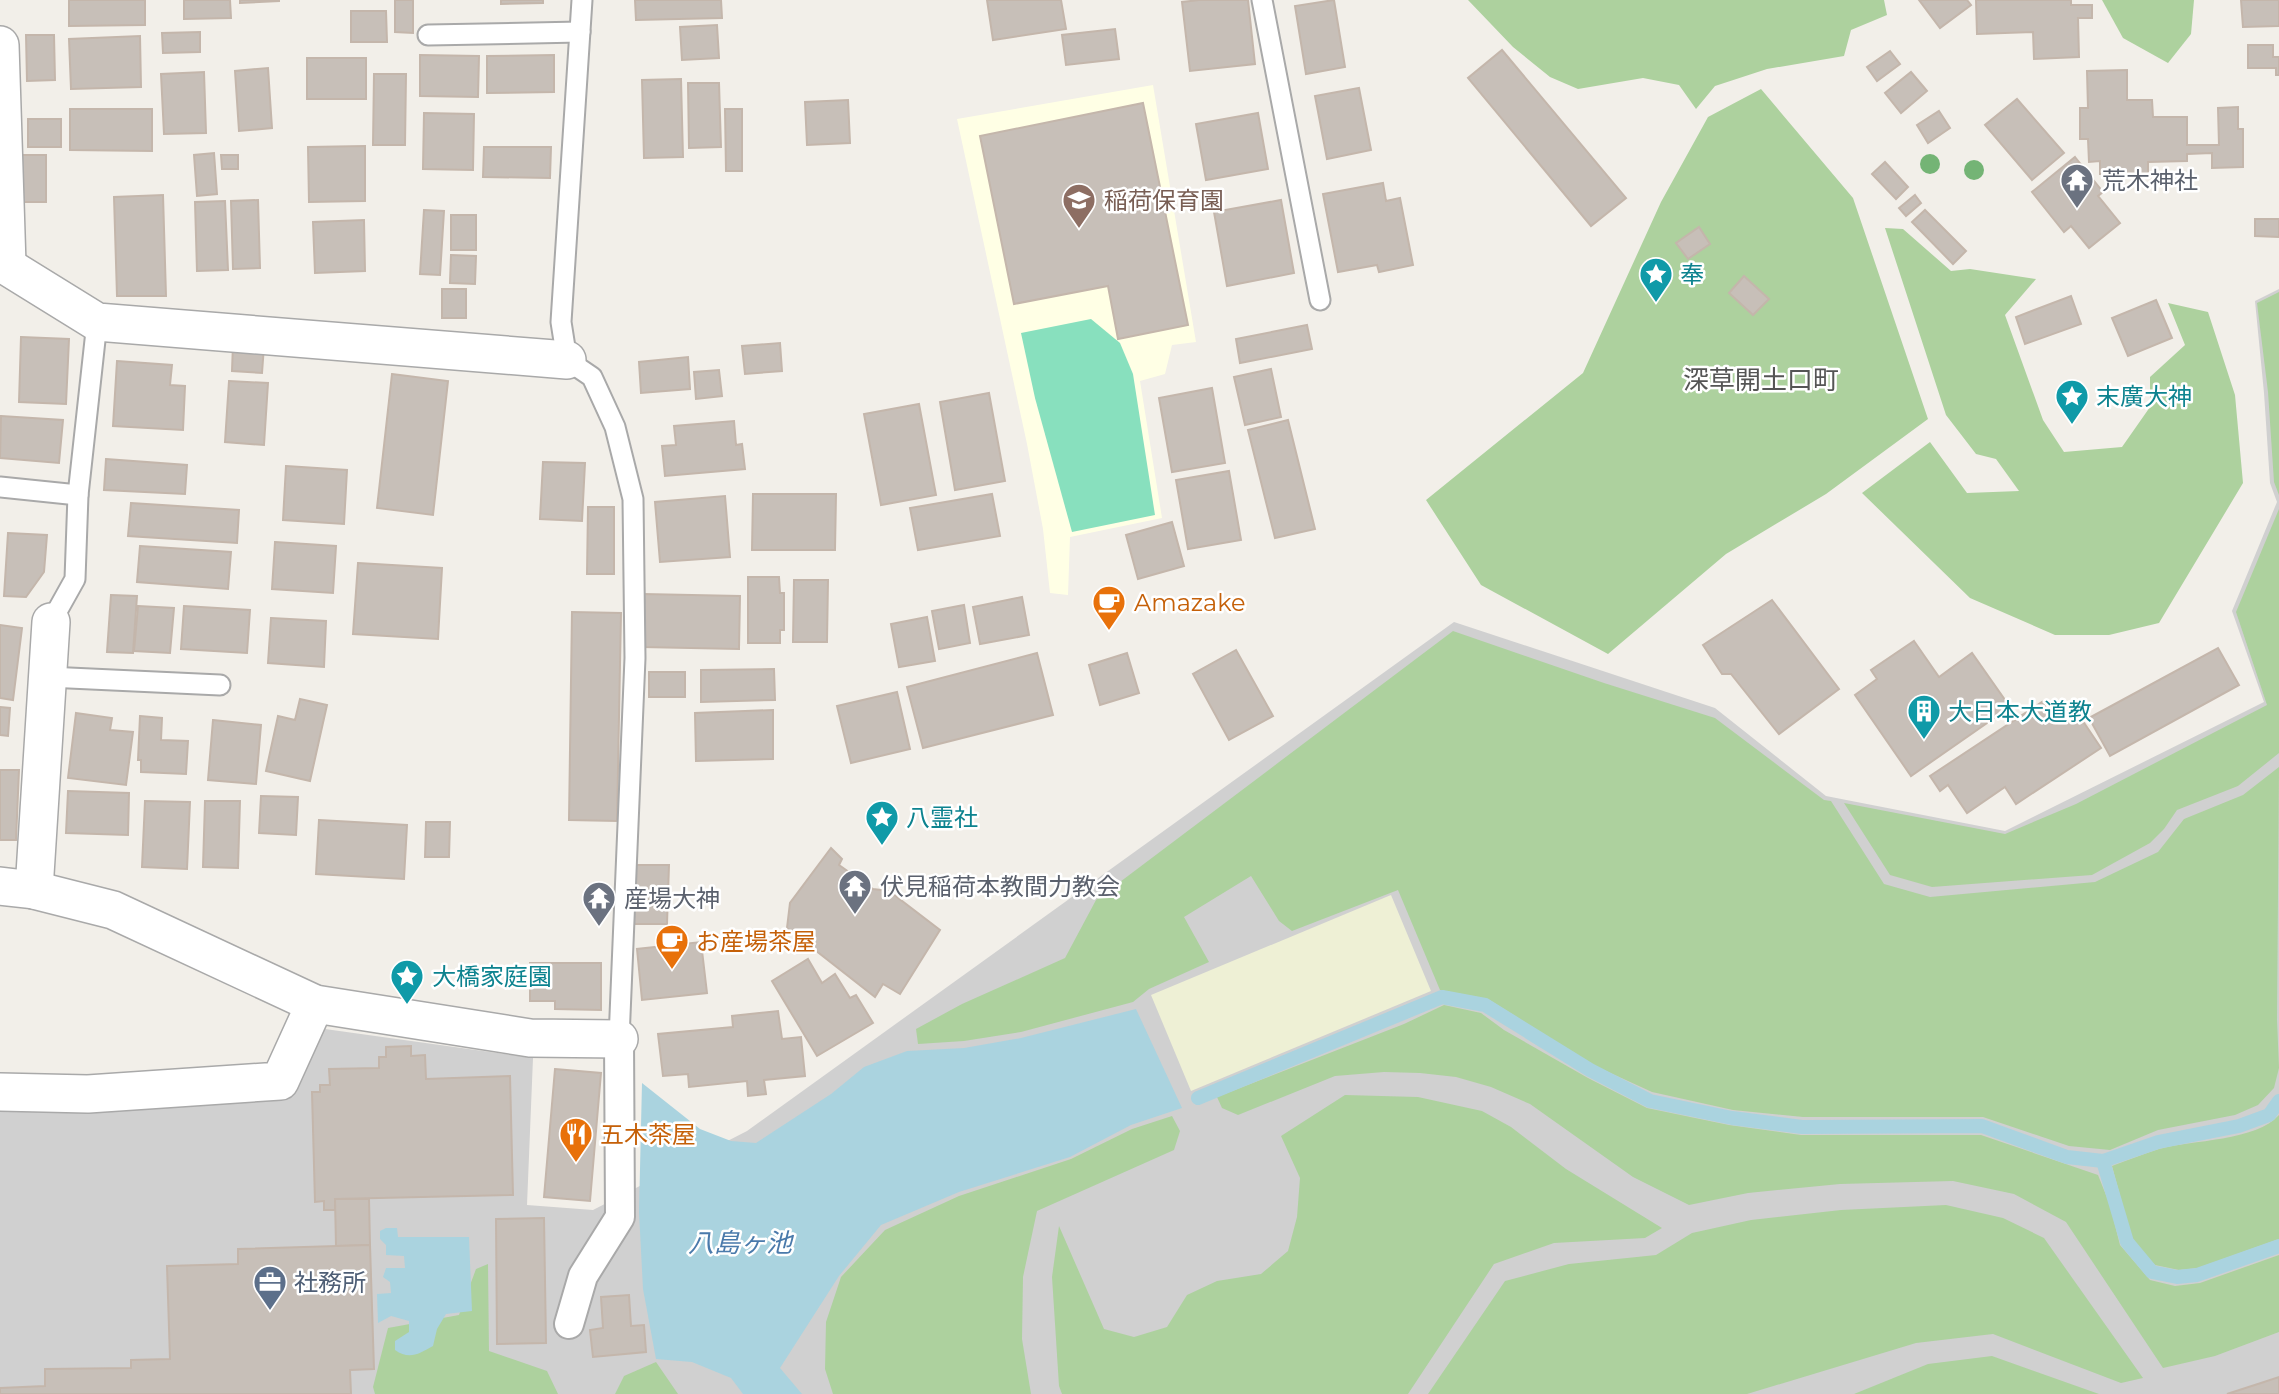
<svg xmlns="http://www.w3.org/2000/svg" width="2279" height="1394" font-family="Montserrat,'Noto Sans JP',sans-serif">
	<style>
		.education { fill: #ffffe5 }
		.religious { fill: #d0d0d0 }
		.farmland { fill: #eef0d5 }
		.forest { fill: #add19e }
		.pitch { fill: #88e0be }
		.water { fill: #aad3df }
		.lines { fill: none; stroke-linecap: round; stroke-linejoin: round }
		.stream { stroke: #aad3df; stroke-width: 14 }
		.building { fill: #c7bfb8; stroke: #c4b6ab; stroke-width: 2 }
		.service-casing { stroke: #a9a9a9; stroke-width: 23 }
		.pedestrian-casing { stroke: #a9a9a9; stroke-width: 32 }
		.minor-casing { stroke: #a9a9a9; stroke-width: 40 }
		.service { stroke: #fff; stroke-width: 19 }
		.pedestrian { stroke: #fff; stroke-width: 28 }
		.minor { stroke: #fff; stroke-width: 37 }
		.tree { fill: #74b475 }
		.labels { text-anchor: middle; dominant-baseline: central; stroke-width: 5; stroke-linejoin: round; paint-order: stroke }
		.worship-label { font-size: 24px; fill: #5b616d; stroke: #fff; text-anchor: start }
		.education-label { font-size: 24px; fill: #785e54; stroke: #fff; text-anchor: start }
		.culture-label { font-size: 24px; fill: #0d838f; stroke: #fff; text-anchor: start }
		.food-label { font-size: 24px; fill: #c56008; stroke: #fff; text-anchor: start }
		.service-label { font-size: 24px; fill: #4e5e75; stroke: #fff; text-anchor: start }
		.neighbourhood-label { font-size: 26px; fill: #555; stroke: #fff }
		.water-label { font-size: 26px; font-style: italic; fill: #4a7aab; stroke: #fff }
	</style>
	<rect width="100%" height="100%" fill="#f2efe9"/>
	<polygon class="education" points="1153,85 1196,342 1172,345 1165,374 1140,381 1162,518 1070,537 1068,595 1050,593 1043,529 1027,444 957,119"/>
	<polygon class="religious" points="2279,289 2279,1394 0,1394 0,1104 91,1105 286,1098 325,1029 533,1058 527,1205 593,1210 747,1131 1454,622 1715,708 1826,796 2005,831 2264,702 2232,611 2277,502 2270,483 2264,393 2255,301"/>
	<polygon class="farmland" points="1391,895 1431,991 1191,1091 1151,995"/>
	<g class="forest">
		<polygon points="1468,0 1884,0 1887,15 1851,30 1844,56 1767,69 1715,86 1696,109 1679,85 1643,78 1578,89 1550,77 1513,47"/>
		<polygon points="2102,0 2194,0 2191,34 2168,63 2123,38"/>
		<polygon points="1761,89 1853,198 1928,419 1826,494 1726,554 1608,654 1481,585 1426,500 1583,373 1661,202 1708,117"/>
		<polygon points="1885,228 1903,229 1951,271 1970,269 2036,279 2005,315 2043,420 2064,452 2122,447 2150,407 2150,377 2185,345 2168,303 2208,312 2235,395 2243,483 2159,623 2109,635 2055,635 1970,598 1862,493 1930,442 1967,493 2019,491 1996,459 1976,454 1946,415"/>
		<polygon points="2279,292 2279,495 2274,482 2268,392 2257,303"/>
		<polygon points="2279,509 2279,753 2238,786 2177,810 2164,829 2150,843 2092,875 1932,887 1890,875 1844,803 2005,834 2076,804 2267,705 2236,612"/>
		<polygon points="1453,631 1604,683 1715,718 1824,800 1831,801 1884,884 1930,897 2095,882 2158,852 2184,819 2243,795 2279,767 2277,1020 2279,1068 2274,1088 2258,1105 2235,1115 2158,1130 2110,1150 2069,1146 1983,1117 1803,1117 1733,1110 1652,1092 1593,1065 1488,999 1440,990 1398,890 1292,931 1279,921 1251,876 1184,917 1209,962 1149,989 1133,1002 1021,1032 964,1041 918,1044 916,1029 962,1004 1065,958 1096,900"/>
		<polygon points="1444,1005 1481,1013 1504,1030 1588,1078 1647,1108 1729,1125 1801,1135 1981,1135 2098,1175 2110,1205 2120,1245 2150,1280 2175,1286 2200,1283 2279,1255 2279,1332 2215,1356 2163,1368 2066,1222 2014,1194 1953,1181 1840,1184 1748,1193 1689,1205 1633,1177 1530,1104 1491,1087 1456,1077 1420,1073 1384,1072 1335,1076 1238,1115 1222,1108 1217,1097 1404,1024"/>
		<polygon points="1345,1095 1418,1097 1482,1111 1511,1127 1566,1169 1662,1228 1645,1238 1554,1243 1494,1264 1408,1394 1062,1394 1059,1386 1052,1277 1059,1226 1104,1329 1134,1337 1167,1327 1187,1295 1217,1281 1261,1274 1288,1251 1297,1217 1300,1178 1281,1136"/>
		<path d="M2279,1115V1239L2198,1268L2179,1270L2155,1265L2132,1240L2112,1166C2128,1160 2143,1154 2159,1149C2191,1140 2257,1141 2279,1115Z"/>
		<polygon points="1172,1116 1180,1131 1174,1150 1037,1211 1023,1277 1022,1339 1031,1394 833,1394 825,1369 826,1322 841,1277 885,1230 959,1196 1071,1159 1132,1129"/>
		<polygon points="1946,1205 2003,1218 2044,1238 2143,1378 2121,1383 1993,1334 1916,1343 1747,1394 1428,1394 1505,1281 1569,1264 1656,1255 1692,1233 1751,1220 1841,1210"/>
		<polygon points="488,1264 489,1351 547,1371 558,1394 375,1394 373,1387 388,1328 459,1315 476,1269"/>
		<polygon points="1992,1356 2099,1394 1854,1394 1928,1364"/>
		<polygon points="656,1362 678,1394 615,1394 624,1376"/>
	</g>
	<polygon class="pitch" points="1091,319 1120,343 1133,374 1155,515 1072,532 1035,398 1021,333"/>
	<g class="water">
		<polygon points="1136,1009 1182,1108 1131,1125 1070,1157 959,1192 881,1225 839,1276 780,1368 802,1394 743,1394 731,1378 692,1362 656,1359 643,1289 639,1212 642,1083 700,1129 731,1141 756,1143 831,1094 864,1067 907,1051 964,1048 1021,1038"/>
		<path d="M386,1228H397L398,1237H469L472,1311L446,1314L437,1329L433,1346C419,1354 409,1360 395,1350V1341L409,1332V1321L391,1316L378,1323L377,1294L391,1293L390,1282L383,1277L386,1268H405L404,1256L386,1255V1245L380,1239V1231Z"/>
	</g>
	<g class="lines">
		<g class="stream">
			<polyline points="1198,1098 1442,997 1485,1005 1590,1070 1650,1101 1732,1118 1802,1127 1982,1126 2067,1157 2103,1161 2158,1142 2239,1126 2269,1115 2279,1101"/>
			<polyline points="2103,1161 2127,1242 2152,1272 2177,1277 2197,1275 2279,1246"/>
		</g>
	</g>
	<g class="building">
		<polygon points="69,0 145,0 145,25 69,26"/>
		<polygon points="184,0 230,0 231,18 184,19"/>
		<polygon points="240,0 279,0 279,1 240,3"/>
		<polygon points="395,0 413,0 413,33 395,32"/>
		<polygon points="501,0 543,0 543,3 501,4"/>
		<polygon points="635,0 721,0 722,18 636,20"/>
		<polygon points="987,0 1061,0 1066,29 993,40"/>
		<polygon points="1199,0 1248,0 1255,64 1190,71 1182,2"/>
		<polygon points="1334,0 1345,67 1306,74 1295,6"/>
		<polygon points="1919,0 1967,0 1971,5 1940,28"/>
		<polygon points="1976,0 2071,0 2071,5 2092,5 2092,18 2078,18 2079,57 2034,59 2033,32 1977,34"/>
		<polygon points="2241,0 2279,0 2279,26 2243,27"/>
		<polygon points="351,11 386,11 387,42 351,42"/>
		<polygon points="717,25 719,58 682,60 680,27"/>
		<polygon points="1115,29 1119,59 1066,65 1062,35"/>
		<polygon points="200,32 200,52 163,53 162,33"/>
		<polygon points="26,35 54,35 55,80 27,81"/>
		<polygon points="140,36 141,87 71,89 69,39"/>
		<polygon points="2248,45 2273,45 2273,57 2279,57 2279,75 2276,75 2276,68 2248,68"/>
		<polygon points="1502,50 1626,198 1591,226 1468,78"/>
		<polygon points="1890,51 1900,64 1877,81 1867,67"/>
		<polygon points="420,55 479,56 478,97 420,96"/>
		<polygon points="554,55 554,92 487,93 487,56"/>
		<rect x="307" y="58" width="59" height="41"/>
		<polygon points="268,68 272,128 239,131 235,71"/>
		<polygon points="2127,70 2127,100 2152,100 2153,117 2187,117 2187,145 2219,145 2218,108 2238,107 2238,129 2243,129 2243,167 2212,168 2212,153 2187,154 2187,161 2148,162 2148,173 2100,174 2100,161 2089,162 2088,139 2080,139 2080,108 2088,108 2087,71"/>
		<polygon points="204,72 206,133 164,134 161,74"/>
		<polygon points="1911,72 1927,91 1901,113 1885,93"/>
		<polygon points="374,74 406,74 405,145 373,145"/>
		<polygon points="681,79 683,157 644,158 642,80"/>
		<polygon points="688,83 719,83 721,147 689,148"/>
		<polygon points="1359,88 1371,150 1327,159 1315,96"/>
		<polygon points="2017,99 2064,153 2032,180 1985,125"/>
		<polygon points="848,100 850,143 807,145 805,102"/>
		<polygon points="1143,103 1188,325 1118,339 1108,286 1014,304 980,136"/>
		<polygon points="70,109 152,109 152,151 70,150"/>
		<polygon points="725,109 742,109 742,171 726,171"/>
		<polygon points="1939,111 1950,128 1928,143 1917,125"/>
		<polygon points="424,113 474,114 473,170 423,169"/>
		<polygon points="1258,113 1268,169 1206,180 1196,124"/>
		<rect x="28" y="119" width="33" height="28"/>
		<polygon points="365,146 365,201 309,202 308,147"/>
		<polygon points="484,147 551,147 550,178 483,177"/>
		<polygon points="214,153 217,194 197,196 194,155"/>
		<polygon points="21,155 46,155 46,202 20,202"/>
		<polygon points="221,155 238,155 238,169 222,169"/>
		<polygon points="2075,157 2103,192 2098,196 2120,223 2089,248 2071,226 2064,232 2032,192"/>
		<polygon points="1885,162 1908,187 1896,199 1872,174"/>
		<polygon points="1383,183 1386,201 1400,198 1413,265 1379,272 1377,265 1338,272 1323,194"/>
		<polygon points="163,195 166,296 117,296 114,197"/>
		<polygon points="1915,195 1921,203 1906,216 1899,208"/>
		<polygon points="258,200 260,268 233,269 231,201"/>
		<polygon points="1281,200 1294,273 1227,286 1214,212"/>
		<polygon points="225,201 228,270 197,271 195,202"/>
		<polygon points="424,210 444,211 440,275 420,274"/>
		<polygon points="1925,210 1966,251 1953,264 1912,222"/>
		<rect x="451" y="215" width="25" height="35"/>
		<polygon points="2255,219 2279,219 2279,237 2255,236"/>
		<polygon points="364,220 365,271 315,273 313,222"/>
		<polygon points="1699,227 1710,244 1688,259 1676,243"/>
		<polygon points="451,255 476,256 475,284 450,283"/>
		<polygon points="1744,276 1769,299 1753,315 1729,293"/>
		<rect x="442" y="289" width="24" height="29"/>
		<polygon points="2071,296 2081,324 2025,344 2016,317"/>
		<polygon points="2156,300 2172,338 2128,356 2112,318"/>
		<polygon points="1307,325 1312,349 1240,363 1236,339"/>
		<polygon points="21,337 69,339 66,404 19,402"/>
		<polygon points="780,343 782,371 745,374 742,346"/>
		<polygon points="233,344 264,346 262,373 232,371"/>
		<polygon points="688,357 690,389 641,393 639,362"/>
		<polygon points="117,361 172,365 170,385 185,386 183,430 113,426"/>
		<polygon points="1271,369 1281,417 1245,425 1234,377"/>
		<polygon points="719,370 722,396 696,399 694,372"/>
		<polygon points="392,374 448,381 433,515 377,508"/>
		<polygon points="229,381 268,383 264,445 225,442"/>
		<polygon points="1212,388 1225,463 1172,472 1159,398"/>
		<polygon points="989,393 1005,481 955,490 940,402"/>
		<polygon points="919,404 936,495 881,505 864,414"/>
		<polygon points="1,416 63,420 59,463 0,458"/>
		<polygon points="1288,420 1315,529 1275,538 1248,430"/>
		<polygon points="734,421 736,445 742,444 745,469 665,476 662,446 676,445 674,426"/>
		<polygon points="106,459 187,465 185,494 104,490"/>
		<polygon points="543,462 585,463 582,521 540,519"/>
		<polygon points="286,466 347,470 344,524 283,520"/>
		<polygon points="1229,471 1241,540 1188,549 1176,480"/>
		<polygon points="753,494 836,494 835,550 752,550"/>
		<polygon points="992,494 1000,536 918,550 910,508"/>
		<polygon points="725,496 730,557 660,562 655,502"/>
		<polygon points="131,503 239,510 237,543 128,536"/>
		<polygon points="588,507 614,507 614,574 587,574"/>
		<polygon points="1172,522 1184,566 1138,579 1126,535"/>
		<polygon points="8,533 47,535 44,572 26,597 4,596"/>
		<polygon points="275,542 336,546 333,593 272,589"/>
		<polygon points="140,546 231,552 228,589 137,582"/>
		<polygon points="358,563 442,568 438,639 353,634"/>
		<polygon points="748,577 779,577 780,593 784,593 784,630 780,630 780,643 748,643"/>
		<polygon points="794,580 828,580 827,642 793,642"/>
		<polygon points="643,594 740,596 739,649 642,647"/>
		<polygon points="111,595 137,596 133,653 107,652"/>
		<polygon points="1022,597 1029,635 980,644 973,607"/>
		<polygon points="1772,600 1839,689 1779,734 1731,674 1722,674 1703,645"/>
		<polygon points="964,605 970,643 939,649 932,611"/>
		<polygon points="138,606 174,608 170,653 134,651"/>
		<polygon points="184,606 250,610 247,653 181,649"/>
		<polygon points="572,612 621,613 617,821 569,820"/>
		<polygon points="927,617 935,661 899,667 891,624"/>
		<polygon points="271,618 326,621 324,667 268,663"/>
		<polygon points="0,625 22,628 13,700 0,698"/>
		<polygon points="1914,641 1939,677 1972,653 2010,707 1911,776 1855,695 1877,679 1871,670"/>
		<polygon points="2218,648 2239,685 2110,756 2089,718"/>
		<polygon points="1236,650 1273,716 1229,740 1193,674"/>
		<polygon points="1037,653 1053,715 923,748 907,687"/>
		<polygon points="1127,653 1139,693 1100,705 1089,665"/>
		<polygon points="774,669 775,700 701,702 701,670"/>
		<rect x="649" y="672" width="36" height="25"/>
		<polygon points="897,692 910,749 851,763 837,706"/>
		<polygon points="300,699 327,705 310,781 266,771 278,716 295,720"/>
		<polygon points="2042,702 2057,724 2076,711 2101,748 2016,804 2005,787 1967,813 1948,785 1940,791 1930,776"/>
		<polygon points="0,707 10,708 8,736 0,735"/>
		<polygon points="773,710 773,759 696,761 695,713"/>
		<polygon points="76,713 112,718 110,730 133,732 126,785 68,778"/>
		<polygon points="140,716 162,718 161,740 188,741 186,774 141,772 141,760 138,760"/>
		<polygon points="213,720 261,725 256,784 208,780"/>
		<polygon points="0,770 19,770 16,840 0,840"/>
		<polygon points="68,791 129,793 128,835 66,833"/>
		<polygon points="261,796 298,797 296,835 259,833"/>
		<polygon points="145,801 190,802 187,869 142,867"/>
		<polygon points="205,801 240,801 238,868 203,867"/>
		<polygon points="319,820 407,825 404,879 316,874"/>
		<polygon points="426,822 450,822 449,857 425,857"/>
		<polygon points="831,848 842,859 839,865 873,889 889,891 940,930 900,994 883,984 875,997 787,928 790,903"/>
		<polygon points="635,865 669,865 667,924 634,924"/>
		<polygon points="701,942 707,993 642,1000 637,949"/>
		<polygon points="808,959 822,983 835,974 850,998 856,995 873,1023 817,1056 772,981"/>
		<polygon points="530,963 601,963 601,1010 555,1009 555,1001 530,1001"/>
		<polygon points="778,1011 782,1039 801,1037 805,1076 764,1080 766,1094 748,1096 747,1081 689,1087 688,1074 663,1076 658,1034 733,1027 732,1016"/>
		<polygon points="411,1046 411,1056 425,1055 426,1079 510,1076 513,1195 335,1199 335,1210 324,1210 324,1201 315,1202 312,1092 320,1092 320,1085 330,1085 329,1069 379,1068 379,1057 386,1057 386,1047"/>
		<polygon points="555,1069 601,1073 590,1201 544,1197"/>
		<polygon points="335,1199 369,1199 370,1245 336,1246"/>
		<polygon points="544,1218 546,1343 497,1344 496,1219"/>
		<polygon points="370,1245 374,1369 350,1370 351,1394 0,1394 0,1388 45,1386 45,1369 131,1368 131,1360 170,1359 167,1266 238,1264 238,1249"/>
		<polygon points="629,1295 631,1326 644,1325 646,1352 593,1357 590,1330 603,1328 601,1297"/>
		<polygon points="2279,1377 2279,1394 2227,1394 2264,1382"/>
	</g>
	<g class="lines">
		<defs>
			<g id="service">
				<polyline points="582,0 561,322 567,360 592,377 615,427 633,499 635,658 619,1039"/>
				<polyline points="1262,0 1320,300"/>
				<polyline points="428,35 580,32"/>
				<polyline points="0,487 78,495"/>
				<polyline points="51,622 75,579 78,495 97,322"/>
				<polyline points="48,677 220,685"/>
			</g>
			<polyline id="pedestrian" points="569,1324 583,1276 620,1217 619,1039"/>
			<g id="minor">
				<polyline points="0,45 7,265"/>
				<polyline points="0,262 97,322 567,360"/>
				<polyline points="0,886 34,890 113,910 315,1004 530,1038 619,1039"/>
				<polyline points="34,890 51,622"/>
				<polyline points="0,1092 88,1094 280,1081 315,1004"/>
			</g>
		</defs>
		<use href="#service" class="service-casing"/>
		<use href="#pedestrian" class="pedestrian-casing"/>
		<use href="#minor" class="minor-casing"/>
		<use href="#service" class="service"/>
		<use href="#pedestrian" class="pedestrian"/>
		<use href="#minor" class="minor"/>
	</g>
	<g class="tree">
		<circle cx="1930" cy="164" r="10"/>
		<circle cx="1974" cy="170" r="10"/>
	</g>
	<defs>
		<symbol id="temple-pin" viewBox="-11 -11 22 30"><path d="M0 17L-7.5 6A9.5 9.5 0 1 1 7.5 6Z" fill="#6b7280" stroke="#fff"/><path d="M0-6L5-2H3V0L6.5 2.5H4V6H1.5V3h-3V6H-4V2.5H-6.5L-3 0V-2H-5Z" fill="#fff"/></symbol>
		<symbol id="school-pin" viewBox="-11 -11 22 30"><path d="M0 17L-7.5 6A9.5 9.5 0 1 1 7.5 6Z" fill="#8d6e63" stroke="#fff"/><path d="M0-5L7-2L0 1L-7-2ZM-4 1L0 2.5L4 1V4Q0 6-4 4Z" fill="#fff"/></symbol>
		<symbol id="sight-pin" viewBox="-11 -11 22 30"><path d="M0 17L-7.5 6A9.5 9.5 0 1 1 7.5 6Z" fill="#0f9aa8" stroke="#fff"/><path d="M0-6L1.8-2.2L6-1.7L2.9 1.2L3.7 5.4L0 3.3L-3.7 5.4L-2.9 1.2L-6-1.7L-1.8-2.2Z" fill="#fff"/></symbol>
		<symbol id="cafe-pin" viewBox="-11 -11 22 30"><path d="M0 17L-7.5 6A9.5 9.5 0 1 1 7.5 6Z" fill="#e8710a" stroke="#fff"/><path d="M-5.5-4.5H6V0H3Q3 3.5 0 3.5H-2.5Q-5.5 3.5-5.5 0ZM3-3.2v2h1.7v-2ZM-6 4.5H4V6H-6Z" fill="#fff"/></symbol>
		<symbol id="building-pin" viewBox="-11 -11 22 30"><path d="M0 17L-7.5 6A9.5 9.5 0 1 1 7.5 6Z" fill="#0f9aa8" stroke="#fff"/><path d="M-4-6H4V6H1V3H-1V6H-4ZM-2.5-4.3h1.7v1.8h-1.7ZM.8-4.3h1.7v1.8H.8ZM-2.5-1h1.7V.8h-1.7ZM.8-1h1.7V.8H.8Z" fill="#fff"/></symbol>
		<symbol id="restaurant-pin" viewBox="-11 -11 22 30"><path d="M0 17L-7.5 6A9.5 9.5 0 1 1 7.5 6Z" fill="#e8710a" stroke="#fff"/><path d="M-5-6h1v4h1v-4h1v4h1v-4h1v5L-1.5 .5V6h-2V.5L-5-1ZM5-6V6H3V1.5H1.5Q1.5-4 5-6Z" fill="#fff"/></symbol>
		<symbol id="office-pin" viewBox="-11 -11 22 30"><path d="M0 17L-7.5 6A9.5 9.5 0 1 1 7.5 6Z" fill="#5c6f8a" stroke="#fff"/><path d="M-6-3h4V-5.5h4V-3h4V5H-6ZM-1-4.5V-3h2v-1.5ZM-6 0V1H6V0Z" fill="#fff"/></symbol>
	</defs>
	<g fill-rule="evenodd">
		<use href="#temple-pin" x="2058" y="161" width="38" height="52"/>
		<use href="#school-pin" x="1060" y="181" width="38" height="52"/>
		<use href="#sight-pin" x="1637" y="255" width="38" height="52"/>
		<use href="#sight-pin" x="2053" y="377" width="38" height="52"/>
		<use href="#cafe-pin" x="1090" y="583" width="38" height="52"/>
		<use href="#building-pin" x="1905" y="692" width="38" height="52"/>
		<use href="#sight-pin" x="863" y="798" width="38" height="52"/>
		<use href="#temple-pin" x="836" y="867" width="38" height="52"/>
		<use href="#temple-pin" x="580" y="879" width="38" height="52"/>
		<use href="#cafe-pin" x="653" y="922" width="38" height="52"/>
		<use href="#sight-pin" x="388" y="957" width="38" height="52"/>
		<use href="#restaurant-pin" x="557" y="1115" width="38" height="52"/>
		<use href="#office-pin" x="251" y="1263" width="38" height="52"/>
	</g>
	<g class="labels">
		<g class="worship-label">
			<text x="2102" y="180">荒木神社</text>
			<text x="880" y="886">伏見稲荷本教間力教会</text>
			<text x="624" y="898">産場大神</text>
		</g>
		<g class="education-label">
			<text x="1104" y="200">稲荷保育園</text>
		</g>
		<g class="culture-label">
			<text x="1680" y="274">奉</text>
			<text x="2096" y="396">末廣大神</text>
			<text x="1948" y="711">大日本大道教</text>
			<text x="906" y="817">八霊社</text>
			<text x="432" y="976">大橋家庭園</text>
		</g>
		<g class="food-label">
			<text x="1134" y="602">Amazake</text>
			<text x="696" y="941">お産場茶屋</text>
			<text x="600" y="1134">五木茶屋</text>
		</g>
		<g class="service-label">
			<text x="294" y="1282">社務所</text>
		</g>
		<g class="neighbourhood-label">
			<text x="1761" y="380">深草開土口町</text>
		</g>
		<g class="water-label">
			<text x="740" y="1243">八島ヶ池</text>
		</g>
	</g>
</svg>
